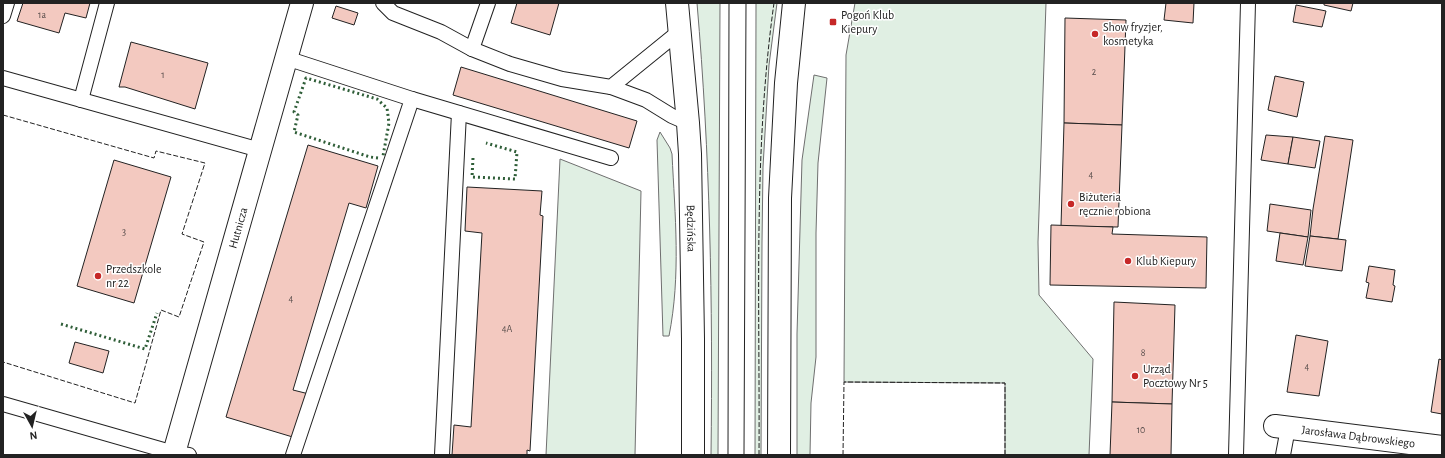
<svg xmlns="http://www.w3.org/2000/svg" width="1445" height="458" font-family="'Alegreya Sans',sans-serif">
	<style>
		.green { fill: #e0efe3; stroke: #6f6f6f }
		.building { fill: #f3c9c0; stroke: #222 }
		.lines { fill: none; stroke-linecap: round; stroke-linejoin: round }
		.lane-casing { stroke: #222; stroke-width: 16 }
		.street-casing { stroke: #222; stroke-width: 24 }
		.secondary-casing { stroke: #222; stroke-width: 24 }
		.lane { stroke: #fff; stroke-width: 14 }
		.street { stroke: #fff; stroke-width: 22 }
		.secondary { stroke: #fff; stroke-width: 22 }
		.tram { stroke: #222; stroke-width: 1 }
		.hedge { stroke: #2f5e38; stroke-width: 3; stroke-dasharray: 2 3; stroke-linecap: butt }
		.fence { stroke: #222; stroke-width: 1; stroke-dasharray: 5 2; stroke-linecap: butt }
		.poi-dot { fill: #c62828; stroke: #fff; stroke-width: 1.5 }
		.labels { text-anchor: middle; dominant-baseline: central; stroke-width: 3; stroke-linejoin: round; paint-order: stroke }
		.number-label { font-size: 10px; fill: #564c4a }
		.poi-label { font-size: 12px; fill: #222; stroke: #fff; text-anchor: start }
		.street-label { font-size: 12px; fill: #222; stroke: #fff }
	</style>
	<rect width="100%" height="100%" fill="#fff"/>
	<g class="green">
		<path d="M697,3H720L718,455H711C713,304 710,154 697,3Z"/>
		<polygon points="756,3 777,3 769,65 763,167 762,242 761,455 755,455"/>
		<polygon points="855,3 1046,3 1038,242 1039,295 1093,359 1089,455 1005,455 1005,383 844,382 846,55"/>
		<polygon points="814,75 827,78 818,163 816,233 816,357 811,403 810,455 797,455 797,334 802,160"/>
		<path d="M660,132L670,148L672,154C675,216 681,275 669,336H663L657,140Z"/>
		<polygon points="560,159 641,191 635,455 546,455"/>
	</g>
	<g class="building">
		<polygon points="23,3 90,3 86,18 65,13 59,33 17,21"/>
		<polygon points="517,3 559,3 550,35 511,23"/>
		<polygon points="1166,3 1194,3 1193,23 1164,20"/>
		<polygon points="1324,3 1353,3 1351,11 1324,5"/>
		<polygon points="1296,5 1326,11 1322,27 1293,22"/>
		<polygon points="336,6 358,13 354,25 332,18"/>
		<polygon points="1065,18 1126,20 1122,125 1064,123"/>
		<polygon points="131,42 208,63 195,109 125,87 119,87"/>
		<polygon points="461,67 637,121 629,148 453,95"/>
		<polygon points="1275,76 1304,82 1297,117 1268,110"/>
		<polygon points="1064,123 1122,125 1118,227 1061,226"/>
		<polygon points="1266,135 1293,137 1288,164 1261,160"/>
		<polygon points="1325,136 1353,140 1338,239 1310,236 1313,209"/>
		<polygon points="1293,137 1320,141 1315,168 1288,164"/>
		<polygon points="308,145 378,166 366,208 349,203 293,390 309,394 296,438 226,417"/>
		<polygon points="114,160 171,177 134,303 77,286"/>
		<polygon points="467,187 542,191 540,215 543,216 530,451 527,450 527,455 452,455 454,425 471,427 482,233 465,231"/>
		<polygon points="1270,204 1311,210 1308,237 1267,231"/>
		<polygon points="1051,225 1113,227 1112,234 1207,237 1206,288 1050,285"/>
		<polygon points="1280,233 1308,237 1303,265 1276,261"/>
		<polygon points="1310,236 1346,240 1342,271 1305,266"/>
		<polygon points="1369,266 1395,270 1393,285 1395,286 1392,302 1366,298 1369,283 1366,282"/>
		<polygon points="1114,302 1175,305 1172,404 1112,402"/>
		<polygon points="1296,335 1328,341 1319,396 1287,392"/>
		<polygon points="75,342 109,351 103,373 69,363"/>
		<polygon points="1439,359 1442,360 1442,414 1431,412"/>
		<polygon points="1112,402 1172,404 1171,455 1110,455"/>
	</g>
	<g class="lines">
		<defs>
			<g id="lane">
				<polyline points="383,3 393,13 441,32 472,49"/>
				<polyline points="488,3 472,49 510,64 562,79 611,87 680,31"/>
				<polyline points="3,16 7,3"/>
				<polyline points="286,58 412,99 611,158"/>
				<polyline points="3,78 260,150"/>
				<polyline points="611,87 646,100 672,116 688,123"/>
				<polyline points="81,100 107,3"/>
				<polyline points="3,404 174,453 189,455"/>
				<polyline points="293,455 412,99"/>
				<polyline points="442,455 459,113"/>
				<polyline points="1236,455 1248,3"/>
				<polyline points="1283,455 1288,428"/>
			</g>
			<g id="street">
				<path id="s1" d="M1275,426L1442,447"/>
				<path id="s2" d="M174,453L302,3"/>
			</g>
			<g id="secondary">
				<path id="s3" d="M677,3L688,123L690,154L693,339V455"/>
				<polyline points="779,455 780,198 786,83 794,3"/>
			</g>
		</defs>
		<use href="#lane" class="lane-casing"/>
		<use href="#street" class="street-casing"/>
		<use href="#secondary" class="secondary-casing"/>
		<use href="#lane" class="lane"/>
		<use href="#street" class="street"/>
		<use href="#secondary" class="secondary"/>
		<g class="tram">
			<polyline points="728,455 729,3"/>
			<polyline points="744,455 746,3"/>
		</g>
		<g class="hedge">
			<polyline points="378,158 370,157 294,132 298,115 294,112 306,78 377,99 387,108 389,123 383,156"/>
			<polyline points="473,158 472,177 515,179 517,152 486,143"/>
			<polyline points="61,324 145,349 157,313"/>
		</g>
		<g class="fence">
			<polyline points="3,115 154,158 156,151 205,163 182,234 204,242 179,317 161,310 135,403 3,362"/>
			<path d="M759,455C760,305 753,152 774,3"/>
			<polyline points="843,455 844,382 1005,383 1005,455"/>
		</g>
	</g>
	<g class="poi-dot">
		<rect x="829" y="18" width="8" height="8" rx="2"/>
		<circle cx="1095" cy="34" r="4"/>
		<circle cx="1071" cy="204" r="4"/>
		<circle cx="1128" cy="261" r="4"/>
		<circle cx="98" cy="276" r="4"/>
		<circle cx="1135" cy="376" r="4"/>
	</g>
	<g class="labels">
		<g class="number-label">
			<text x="42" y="15">1a</text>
			<text x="1094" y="72">2</text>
			<text x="163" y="75">1</text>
			<text x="1091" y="175">4</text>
			<text x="124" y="232">3</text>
			<text x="291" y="299">4</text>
			<text x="507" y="329">4A</text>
			<text x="1143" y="353">8</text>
			<text x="1307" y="367">4</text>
			<text x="1141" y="430">10</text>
		</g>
		<g class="poi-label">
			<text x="841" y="15">Pogoń Klub<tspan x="841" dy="14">Kiepury</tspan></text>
			<text x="1103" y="27">Show fryzjer,<tspan x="1103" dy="14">kosmetyka</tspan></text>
			<text x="1079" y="197">Biżuteria<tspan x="1079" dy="14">ręcznie robiona</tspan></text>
			<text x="1136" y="261">Klub Kiepury</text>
			<text x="106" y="269">Przedszkole<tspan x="106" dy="14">nr 22</tspan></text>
			<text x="1143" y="369">Urząd<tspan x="1143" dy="14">Pocztowy Nr 5</tspan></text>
		</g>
		<g class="street-label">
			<text stroke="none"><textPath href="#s2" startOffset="234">Hutnicza</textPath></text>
			<text stroke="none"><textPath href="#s3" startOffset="226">Będzińska</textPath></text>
			<text stroke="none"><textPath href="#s1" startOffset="84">Jarosława Dąbrowskiego</textPath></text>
		</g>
	</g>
	<rect width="1445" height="458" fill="none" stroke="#222222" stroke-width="8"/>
	<g transform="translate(32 426) rotate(172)" stroke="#ffffff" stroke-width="3" paint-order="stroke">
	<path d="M0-3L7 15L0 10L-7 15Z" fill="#222222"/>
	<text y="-6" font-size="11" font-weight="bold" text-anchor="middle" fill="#222222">N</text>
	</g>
</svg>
